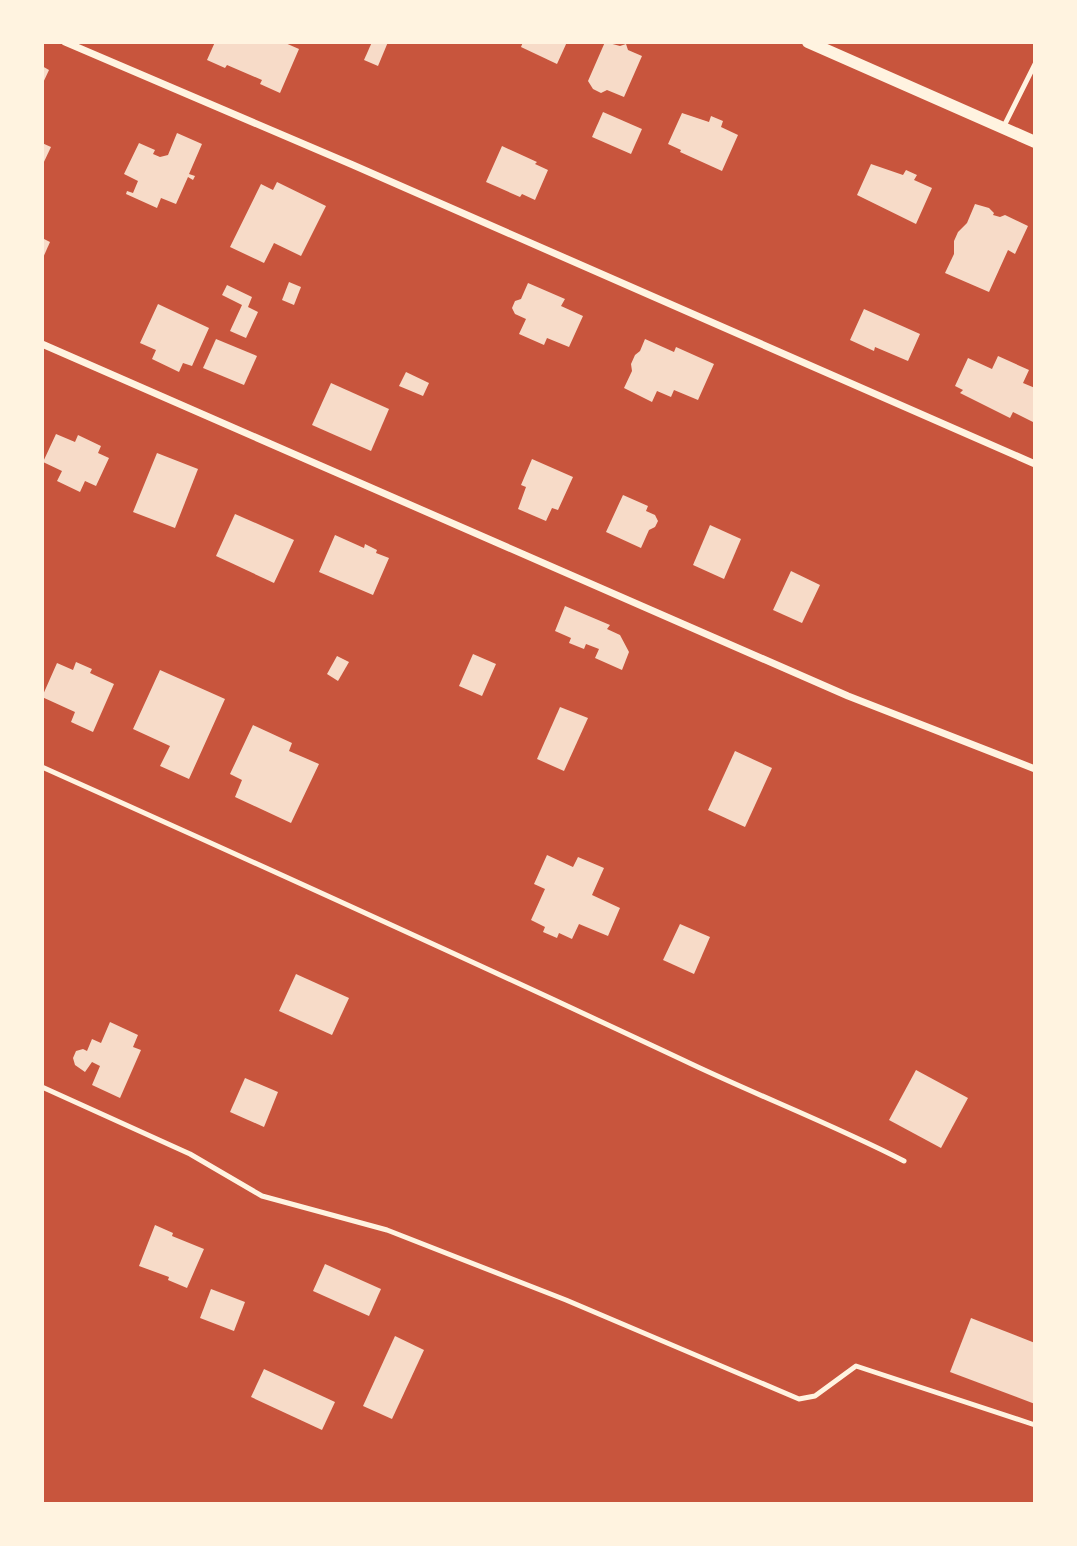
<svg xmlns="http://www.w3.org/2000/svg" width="1077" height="1546" font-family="'Space Grotesk',sans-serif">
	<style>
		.building { fill: #f7dbc8 }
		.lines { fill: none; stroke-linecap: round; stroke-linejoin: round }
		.service { stroke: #fff3e0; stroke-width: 5 }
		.minor { stroke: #fff3e0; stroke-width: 7 }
		.tertiary { stroke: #fff3e0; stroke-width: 12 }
	</style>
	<rect width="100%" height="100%" fill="#c8553d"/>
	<g class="building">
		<polygon points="215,42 283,42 299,49 280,93 260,84 262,80 227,65 225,68 207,60"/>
		<polygon points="372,42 388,42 378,66 364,60"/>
		<polygon points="523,42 567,42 557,64 521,47"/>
		<polygon points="605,42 620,46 626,44 628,50 642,56 624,97 607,90 601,93 593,89 588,81"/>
		<polygon points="42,66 49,70 42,85"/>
		<polygon points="603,112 642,129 631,154 592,137"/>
		<polygon points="682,113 709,122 711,116 723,121 721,127 738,135 722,171 680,152 681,150 668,144"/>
		<polygon points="177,133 202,144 189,174 195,176 193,180 188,177 176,204 161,198 157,208 126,194 127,191 133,193 138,181 124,174 139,143 155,150 153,154 160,157 168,155"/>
		<polygon points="42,143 51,147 42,166"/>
		<polygon points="502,146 537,162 535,164 548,170 535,200 522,194 520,197 486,182"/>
		<polygon points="871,164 903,175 906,170 917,175 914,180 932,188 916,224 857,195"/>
		<polygon points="277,182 326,206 301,256 274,243 264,263 230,247 261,184 273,190"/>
		<polygon points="975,204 989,208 994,213 993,215 1000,217 1005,215 1028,226 1015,254 1008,250 989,292 945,273 954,254 954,241 958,232 967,223"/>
		<polygon points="42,238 50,242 42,260"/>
		<polygon points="289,282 301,287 294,305 282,300"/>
		<polygon points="528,283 565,299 561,306 583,316 569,347 547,338 544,345 519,334 526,319 515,314 512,308 515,301 521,299"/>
		<polygon points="227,285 252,297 248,307 258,312 246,338 230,331 242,305 222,295"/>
		<polygon points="158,304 209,328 192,366 183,363 179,372 152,359 156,350 140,343"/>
		<polygon points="864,309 920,334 908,361 875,347 874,351 850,340"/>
		<polygon points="216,339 257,356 244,385 203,368"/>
		<polygon points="645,339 674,352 676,347 714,364 698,400 674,390 671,397 657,391 652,402 624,388 632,371 631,364 635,355 640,351"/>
		<polygon points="998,356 1029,370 1023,383 1035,388 1035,423 1013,412 1010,418 960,393 963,390 955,386 968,358 992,369"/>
		<polygon points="406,372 429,383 423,396 399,386"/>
		<polygon points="331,383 389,409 371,451 312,425"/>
		<polygon points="56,434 75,442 78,435 101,446 98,453 109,458 96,486 85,481 80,492 57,481 62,471 43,462"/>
		<polygon points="157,453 198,469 175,528 133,512"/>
		<polygon points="532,459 573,477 558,510 552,508 546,521 518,509 526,487 521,485"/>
		<polygon points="623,495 648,506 646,511 655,515 658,521 655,527 649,530 641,548 606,532"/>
		<polygon points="235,514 294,540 274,583 216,556"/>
		<polygon points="710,525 741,539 724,579 693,565"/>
		<polygon points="335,535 364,548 365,544 377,550 376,553 389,558 373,595 319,572"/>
		<polygon points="791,571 820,585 802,623 773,610"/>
		<polygon points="565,606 610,625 607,629 620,635 629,652 622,670 595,658 599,649 586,644 584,649 569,643 571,638 555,631"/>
		<polygon points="473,654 496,664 482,696 459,686"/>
		<polygon points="337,656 349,662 338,681 327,674"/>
		<polygon points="76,662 92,669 90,673 114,684 93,732 71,722 75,712 42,697 57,663 73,670"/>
		<polygon points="160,670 225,699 189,779 160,766 170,746 133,729"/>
		<polygon points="560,707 588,718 564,771 537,759"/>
		<polygon points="253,725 292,743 289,751 319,764 291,823 235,797 242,780 230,774"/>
		<polygon points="735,751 772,768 745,827 708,810"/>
		<polygon points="547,855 573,867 578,857 604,868 592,895 620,908 608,936 579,924 572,939 559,933 557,938 543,932 545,927 531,920 545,889 534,884"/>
		<polygon points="680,924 710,937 694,974 663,960"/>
		<polygon points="296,974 349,998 332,1035 279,1011"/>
		<polygon points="110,1022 138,1035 133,1047 141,1050 120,1098 92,1085 100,1066 92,1062 85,1072 75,1065 73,1058 76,1051 83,1049 87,1051 92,1039 101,1043"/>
		<polygon points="916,1070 968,1098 941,1148 889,1120"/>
		<polygon points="245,1078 278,1092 264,1127 230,1112"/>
		<polygon points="155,1225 173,1233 172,1236 204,1249 187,1288 168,1280 169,1277 139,1266"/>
		<polygon points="325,1264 381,1289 369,1316 313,1291"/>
		<polygon points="211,1289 245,1302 234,1331 200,1318"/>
		<polygon points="971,1318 1035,1343 1035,1404 950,1372"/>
		<polygon points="395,1336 424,1350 392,1419 363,1406"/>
		<polygon points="264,1369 335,1402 322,1430 251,1397"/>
	</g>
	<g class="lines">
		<g class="service">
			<polyline points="1003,128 1035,64"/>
			<path d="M42,767C256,863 470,960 683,1060C756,1095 832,1124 904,1161"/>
			<polyline points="42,1087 190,1154 262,1196 387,1230 566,1300 799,1399 815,1396 856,1366 1035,1425"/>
		</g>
		<g class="minor">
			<polyline points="65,42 353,165 1035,464"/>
			<polyline points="42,344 848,696 1035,769"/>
		</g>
		<polyline class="tertiary" points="808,42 1035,142"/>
	</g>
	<rect width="1077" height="1546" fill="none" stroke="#fff3e0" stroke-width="88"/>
</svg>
